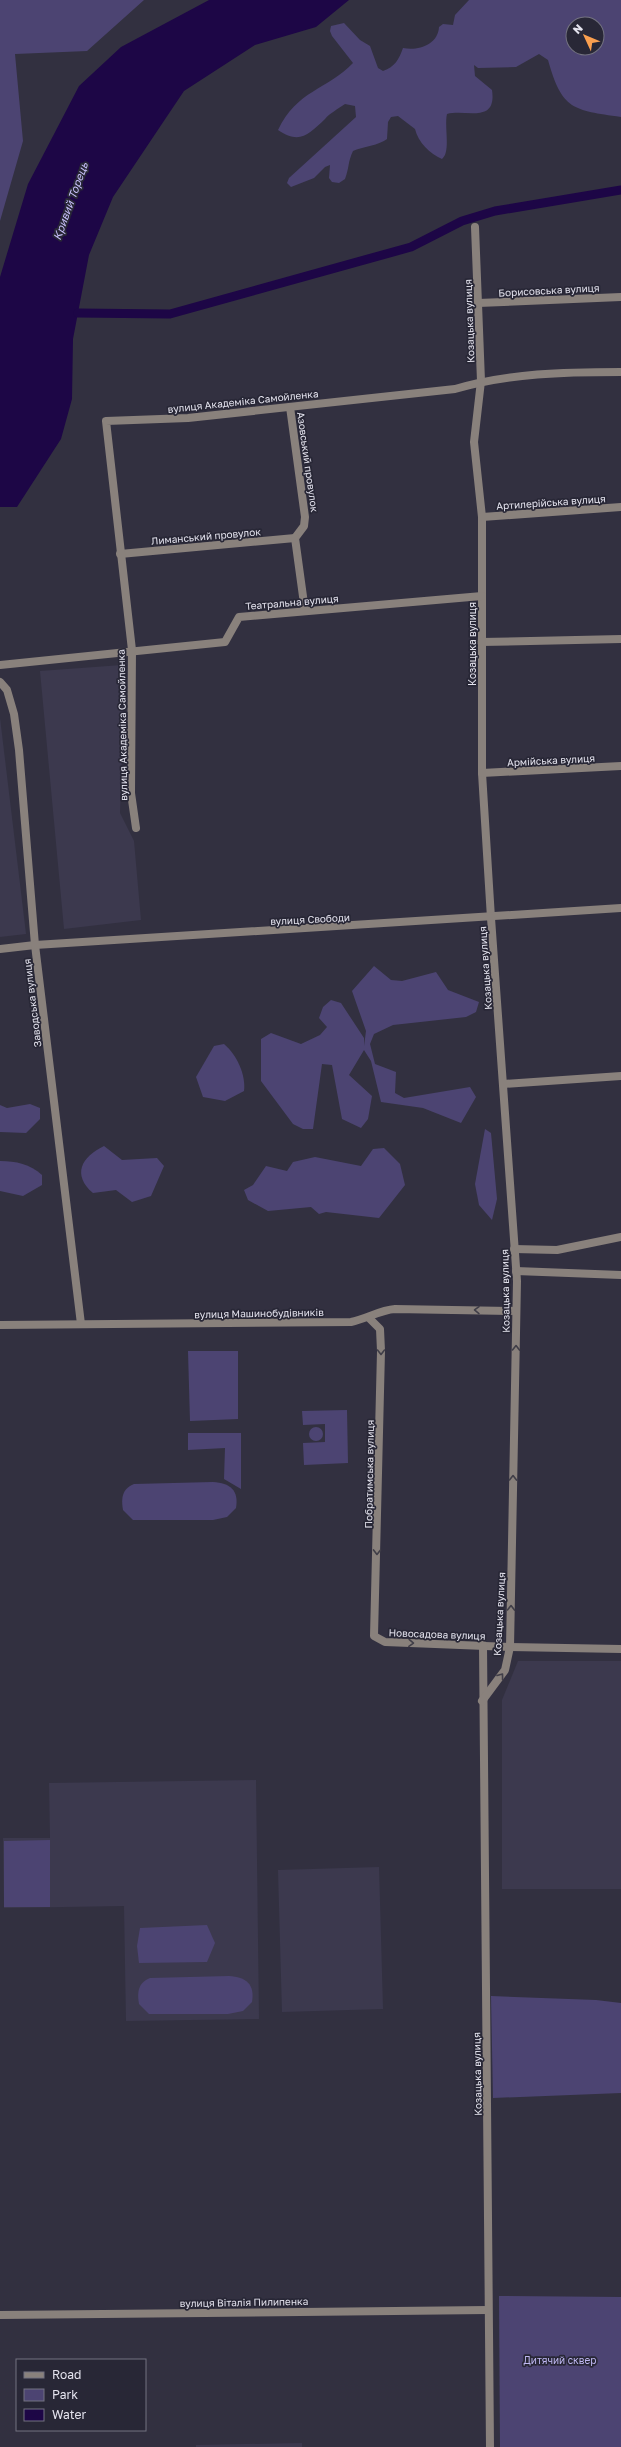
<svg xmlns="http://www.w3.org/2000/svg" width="621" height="2447" font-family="'Golos Text',sans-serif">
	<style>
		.built { fill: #3c394e }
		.green { fill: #4c4472; fill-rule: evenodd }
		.water { fill: #1d0646 }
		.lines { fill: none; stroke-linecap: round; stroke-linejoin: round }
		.canal { stroke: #1d0646; stroke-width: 9 }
		.minor { stroke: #89817c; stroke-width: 8 }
		.tertiary { stroke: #89817c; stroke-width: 8 }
		.oneway { stroke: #403e48 }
		.labels { text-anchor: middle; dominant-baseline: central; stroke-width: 3.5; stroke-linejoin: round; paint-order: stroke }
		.street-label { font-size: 10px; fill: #e4e3ee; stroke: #282736 }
		.park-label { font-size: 10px; fill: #bfb8f2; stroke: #282736 }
		.water-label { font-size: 11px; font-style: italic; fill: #c8c0fb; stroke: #282736 }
	</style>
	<rect width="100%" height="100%" fill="#323040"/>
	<g class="built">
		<polygon points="122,665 125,671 120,813 134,841 141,920 64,929 40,671"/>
		<polygon points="0,718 26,934 0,937"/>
		<polygon points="518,1661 621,1661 621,1889 502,1889 502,1700"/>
		<polygon points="256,1780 259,2019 126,2021 124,1906 4,1908 3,1838 50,1838 49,1783"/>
		<polygon points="379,1867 383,2009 282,2012 278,1870"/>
		<polygon points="302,2443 302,2447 196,2447 196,2445"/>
	</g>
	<g class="green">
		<polygon points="0,0 144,0 87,51 15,54 23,141 0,221"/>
		<path d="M469,0H621V117C573,110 562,110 548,60L539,54L516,67L478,68L474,65L475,76L492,90C497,124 466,109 447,114C444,127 451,152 442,159C430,154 418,142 415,129L398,116L391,117L388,122L387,139C380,145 362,147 353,151C348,161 349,169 345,179L339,183L332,182L329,178L330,165L325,167L314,178L291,187L287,183L289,178L356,117L355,106L345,104C338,109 330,113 325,119C309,134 300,145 278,130C297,90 327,90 353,63L332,36L330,31L331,26L344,23L360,40L370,46L378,68L383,71C395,67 399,59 403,48C418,51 438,45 439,27L443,24L453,25L455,15ZM573,24H597V48H573Z"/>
		<polygon points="374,966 391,980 402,981 436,972 448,990 479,1002 476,1012 466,1017 393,1025 374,1034 370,1044 375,1064 396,1072 395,1093 404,1098 470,1087 476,1097 461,1123 423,1108 381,1102 371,1061 364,1050 349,1075 372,1096 368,1119 361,1128 342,1119 332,1065 322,1064 313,1129 303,1129 293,1124 261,1081 261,1039 271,1033 301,1044 320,1035 327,1027 319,1018 323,1007 331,1000 341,1003 364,1038 364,1046 366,1031 352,991"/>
		<path d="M224,1044C237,1055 246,1075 244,1091L225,1101L203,1097L196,1077L214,1046Z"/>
		<polygon points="30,1104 40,1108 40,1119 26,1133 0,1132 0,1105 7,1108"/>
		<polygon points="485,1129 491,1133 497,1199 492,1220 479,1205 475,1184"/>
		<path d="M104,1146L122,1160L157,1158L164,1166L151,1196L132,1202L116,1190L93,1193C72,1175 81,1157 104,1146Z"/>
		<polygon points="384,1148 400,1164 405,1185 379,1218 326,1212 319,1214 311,1207 268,1211 248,1200 244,1190 253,1185 266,1166 287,1171 293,1162 315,1157 361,1166 373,1149"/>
		<path d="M0,1161C16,1161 30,1164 42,1175V1185L23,1196L0,1191Z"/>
		<polygon points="188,1351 238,1351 238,1419 190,1421"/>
		<polygon points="347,1410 348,1463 304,1465 303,1443 325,1442 325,1424 303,1425 302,1411"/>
		<circle cx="316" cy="1434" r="7"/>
		<polygon points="188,1433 241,1433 241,1489 224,1479 225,1448 188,1450"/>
		<path d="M213,1482C230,1483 239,1490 236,1508L227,1517L213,1520H133L123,1510C121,1498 122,1489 134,1484Z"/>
		<polygon points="50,1840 50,1907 4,1907 4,1841"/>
		<polygon points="207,1925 215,1943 207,1962 139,1963 137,1946 140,1928"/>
		<path d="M229,1976C246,1977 255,1984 252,2002L243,2011L228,2014H149L139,2004C137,1992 138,1983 150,1978Z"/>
		<polygon points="491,1996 596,2000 621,2003 621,2093 493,2098"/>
		<polygon points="499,2296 621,2297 621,2447 500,2447"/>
	</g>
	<polygon class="water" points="209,0 349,0 316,27 255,45 184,91 113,197 89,255 73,339 72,399 61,439 17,507 0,507 0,277 28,184 79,86 121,47"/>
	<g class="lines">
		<polyline class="canal" points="78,313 170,314 411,247 462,221 495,211 621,190"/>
		<g class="minor">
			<polyline points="475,227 481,381 474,442 482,517 482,773 491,918"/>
			<polyline points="478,303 621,297"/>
			<polyline points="290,407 305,517 304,526 295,538 305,611"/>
			<polyline points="482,517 621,507"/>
			<polyline points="120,554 295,538"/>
			<polyline points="481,642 621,639"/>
			<polyline points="0,665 225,642 239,617 482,596"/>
			<polyline points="482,773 621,766"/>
			<path d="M136,828L131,793L132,650L106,421L188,418L455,389C508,373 566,372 621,372"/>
			<polyline points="0,949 35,945"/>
			<polyline points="503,1084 621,1076"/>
			<polyline points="514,1249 557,1250 621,1237"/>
			<polyline points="516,1271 621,1275"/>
			<polyline points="510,1647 621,1649"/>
		</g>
		<g class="tertiary">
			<polyline points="0,682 7,690 14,714 19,750 35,945 81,1324"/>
			<polyline points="35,945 621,908"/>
			<polyline points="369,1318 380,1329 381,1351 374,1636 385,1642 510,1647"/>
			<path d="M0,1325L351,1322C366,1319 380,1310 395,1309L516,1311"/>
			<polyline points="483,1645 490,2447"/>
			<polyline points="482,1701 505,1670 510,1647 517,1281 491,918"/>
			<polyline points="0,2315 488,2310"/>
		</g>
	</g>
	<defs><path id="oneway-chevron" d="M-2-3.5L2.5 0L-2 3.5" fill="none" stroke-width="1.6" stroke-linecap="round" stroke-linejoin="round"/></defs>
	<g class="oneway">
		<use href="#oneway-chevron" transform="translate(477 1310) rotate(-179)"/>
		<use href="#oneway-chevron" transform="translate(516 1348) rotate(-89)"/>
		<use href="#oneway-chevron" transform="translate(381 1352) rotate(90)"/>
		<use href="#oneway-chevron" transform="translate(513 1478) rotate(-89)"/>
		<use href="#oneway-chevron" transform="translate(377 1552) rotate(91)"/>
		<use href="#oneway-chevron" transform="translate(511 1608) rotate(-89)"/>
		<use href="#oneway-chevron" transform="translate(411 1643) rotate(2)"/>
		<use href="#oneway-chevron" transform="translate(501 1676) rotate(-53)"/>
	</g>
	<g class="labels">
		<g class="street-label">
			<text transform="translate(549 290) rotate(-3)">Борисовська вулиця</text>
			<text transform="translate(469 321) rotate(-92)">Козацька вулиця</text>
			<text transform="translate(243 401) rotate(-6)">вулиця Академіка Самойленка</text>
			<text transform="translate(308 462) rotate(82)">Азовський провулок</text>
			<text transform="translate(551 502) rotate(-4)">Артилерійська вулиця</text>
			<text transform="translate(206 536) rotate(-5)">Лиманський провулок</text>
			<text transform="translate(292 602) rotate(-5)">Театральна вулиця</text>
			<text transform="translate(472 644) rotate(-90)">Козацька вулиця</text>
			<text transform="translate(122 725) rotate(-91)">вулиця Академіка Самойленка</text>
			<text transform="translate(551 760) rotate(-3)">Армійська вулиця</text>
			<text transform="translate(310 919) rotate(-3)">вулиця Свободи</text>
			<text transform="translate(485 968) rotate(-94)">Козацька вулиця</text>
			<text transform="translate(32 1003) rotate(-97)">Заводська вулиця</text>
			<text transform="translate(505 1291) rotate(-91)">Козацька вулиця</text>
			<text transform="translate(259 1313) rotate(-1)">вулиця Машинобудівників</text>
			<text transform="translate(369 1474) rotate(-89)">Побратимська вулиця</text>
			<text transform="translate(499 1614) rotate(-87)">Козацька вулиця</text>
			<text transform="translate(437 1634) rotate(2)">Новосадова вулиця</text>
			<text transform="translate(477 2074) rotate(-91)">Козацька вулиця</text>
			<text transform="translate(244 2302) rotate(-1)">вулиця Віталія Пилипенка</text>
		</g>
		<g class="park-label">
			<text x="560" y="2360">Дитячий сквер</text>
		</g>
		<g class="water-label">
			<text transform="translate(70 201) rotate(-70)">Кривий Торець</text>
		</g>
	</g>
	<rect x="16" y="2359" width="130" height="72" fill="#282736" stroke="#737280"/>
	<rect x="24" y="2372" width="20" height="6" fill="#89817c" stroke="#737280"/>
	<text x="52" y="2379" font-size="12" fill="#e4e3ee">Road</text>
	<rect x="24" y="2389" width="20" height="12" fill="#4c4472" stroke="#737280"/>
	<text x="52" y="2399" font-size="12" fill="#e4e3ee">Park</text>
	<rect x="24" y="2409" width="20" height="12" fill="#1d0646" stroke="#737280"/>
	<text x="52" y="2419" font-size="12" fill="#e4e3ee">Water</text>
	<g transform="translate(585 36) rotate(314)"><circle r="19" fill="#282736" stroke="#737280"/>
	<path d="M0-3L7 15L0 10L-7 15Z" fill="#fa9f4f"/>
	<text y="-6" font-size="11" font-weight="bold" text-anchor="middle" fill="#e4e3ee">N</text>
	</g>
</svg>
